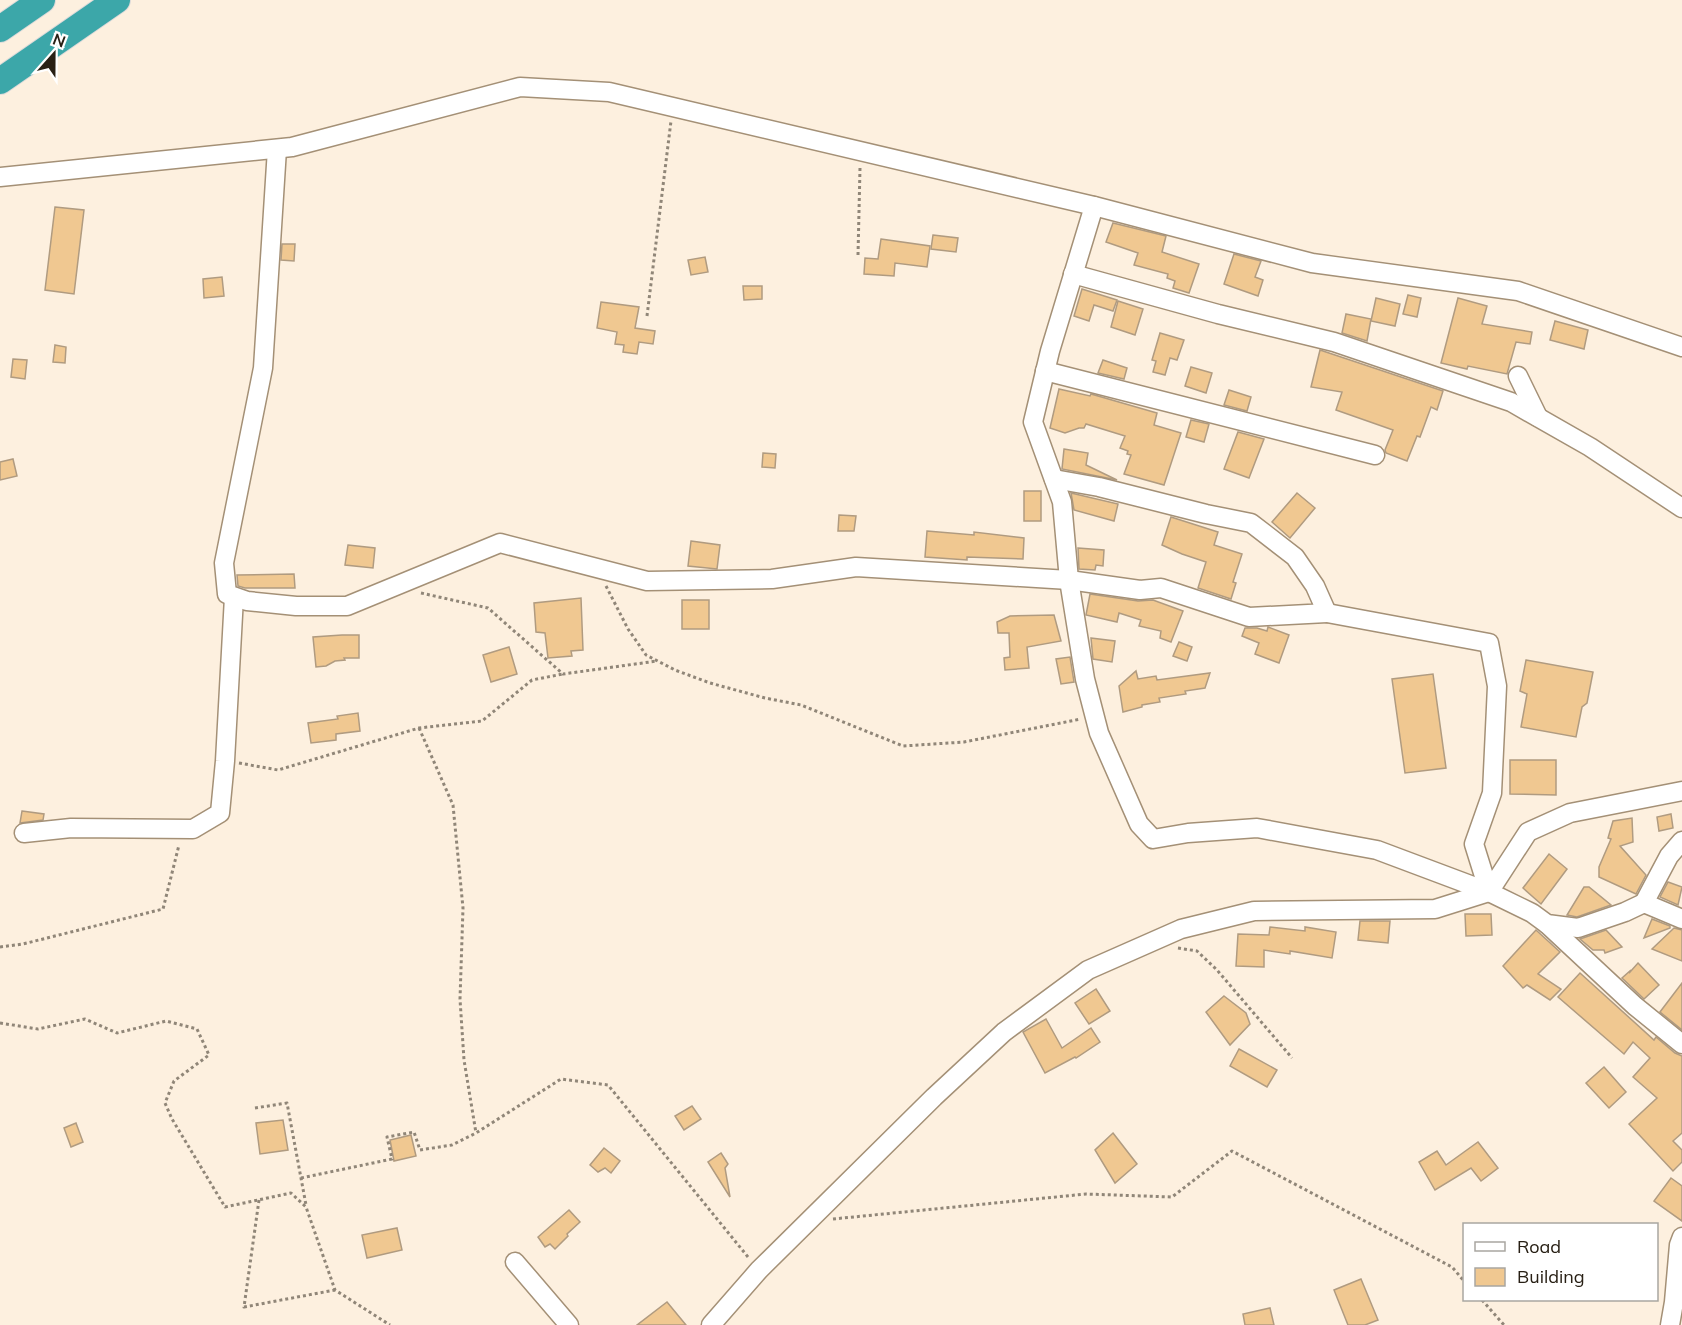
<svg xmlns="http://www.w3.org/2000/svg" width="1682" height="1325" font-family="Mulish,sans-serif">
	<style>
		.building { fill: #f0c891; stroke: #b09b80; stroke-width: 1.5 }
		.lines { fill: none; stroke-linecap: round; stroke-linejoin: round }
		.minor-casing { stroke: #a49076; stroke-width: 21 }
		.highway-casing { stroke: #dddbda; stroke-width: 28 }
		.path { stroke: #908678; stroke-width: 3; stroke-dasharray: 3 3; stroke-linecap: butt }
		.minor { stroke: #fff; stroke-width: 18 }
		.highway { stroke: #3ca7a9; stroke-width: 26 }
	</style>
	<rect width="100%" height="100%" fill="#fdf0df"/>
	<g class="building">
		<polygon points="55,207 84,210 74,294 45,290"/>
		<polygon points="1113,223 1166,236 1162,252 1199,264 1189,293 1173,288 1175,281 1167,278 1168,274 1134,265 1138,253 1106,242"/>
		<polygon points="933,235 958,238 956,252 931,249"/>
		<polygon points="881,239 930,246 927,267 895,263 894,276 864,274 865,258 878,259"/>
		<polygon points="282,244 295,244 294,261 281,260"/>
		<polygon points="1234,254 1261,261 1255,277 1263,280 1258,296 1224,284"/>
		<polygon points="705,257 708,272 691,275 688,260"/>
		<polygon points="222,277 224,296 204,298 203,279"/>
		<polygon points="743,286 762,286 762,299 744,300"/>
		<polygon points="1082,289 1117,300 1113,311 1094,305 1089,321 1074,316"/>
		<polygon points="1408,295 1421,298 1417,317 1403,314"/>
		<polygon points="1376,298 1400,304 1395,326 1371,321"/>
		<polygon points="1458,298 1487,306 1482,324 1532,332 1530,344 1516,342 1507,374 1468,366 1467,369 1441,363"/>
		<polygon points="1118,301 1143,309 1135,335 1111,327"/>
		<polygon points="601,302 639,307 635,328 655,331 653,344 639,342 637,354 623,352 624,345 615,344 617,332 597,328"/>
		<polygon points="1346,314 1371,319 1367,341 1342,333"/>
		<polygon points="1555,321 1588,330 1584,349 1550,340"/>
		<polygon points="1160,333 1184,340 1177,360 1170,358 1165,375 1153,372 1156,361 1152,360"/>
		<polygon points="55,345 66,347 65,363 53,362"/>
		<polygon points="1320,350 1443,391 1437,410 1431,407 1420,437 1417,436 1407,461 1386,453 1385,450 1393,430 1336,410 1342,392 1311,387"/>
		<polygon points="13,359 27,360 25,379 11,377"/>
		<polygon points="1103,360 1127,368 1124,379 1098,373"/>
		<polygon points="1191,367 1212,373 1206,393 1185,386"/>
		<polygon points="1059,389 1090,396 1091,394 1157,413 1154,425 1181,433 1164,485 1124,474 1131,455 1127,454 1128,451 1120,448 1125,436 1086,424 1084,428 1079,428 1065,433 1050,428"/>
		<polygon points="1229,390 1251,397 1247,411 1224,405"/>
		<polygon points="1191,420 1209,424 1204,442 1186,437"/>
		<polygon points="1238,432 1264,439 1249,478 1224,469"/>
		<polygon points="1064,449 1088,453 1086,465 1117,480 1062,469"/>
		<polygon points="763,453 776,454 775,468 762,467"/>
		<polygon points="13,459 17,476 0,480 0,462"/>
		<rect x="1024" y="491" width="17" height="30"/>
		<polygon points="1071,493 1118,504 1114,521 1074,510"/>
		<polygon points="1297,493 1315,508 1290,538 1272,522"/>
		<polygon points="839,515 856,516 854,531 838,531"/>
		<polygon points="1171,517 1218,532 1214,545 1242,554 1233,582 1236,583 1231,599 1198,588 1206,562 1182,554 1162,545"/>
		<polygon points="927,531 974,535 974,532 1024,538 1023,559 967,557 967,560 925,557"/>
		<polygon points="691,541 720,545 717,569 688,566"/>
		<polygon points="348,545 375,548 373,568 345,565"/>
		<polygon points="1078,548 1104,550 1103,566 1096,565 1095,570 1079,569"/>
		<polygon points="294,574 295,588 245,588 238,586 237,575"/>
		<polygon points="1090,594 1138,601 1153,600 1183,611 1171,642 1160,638 1161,631 1139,626 1141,620 1119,613 1117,622 1086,615"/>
		<polygon points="581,598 583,650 571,651 572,656 548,658 545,633 536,632 534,603"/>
		<rect x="682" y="600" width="27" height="29"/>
		<polygon points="1054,615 1061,641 1027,647 1029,668 1005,670 1004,658 1010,657 1009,633 998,633 997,622 1010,616"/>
		<polygon points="1268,627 1289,635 1279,663 1255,654 1259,643 1242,636 1245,628 1257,628 1267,631"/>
		<polygon points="342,635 359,635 359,658 344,658 345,660 335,661 326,666 316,667 313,637"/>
		<polygon points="1091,638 1115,641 1112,662 1093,659"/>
		<polygon points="1179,642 1192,647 1187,661 1173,656"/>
		<polygon points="509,647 517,674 491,682 483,655"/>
		<polygon points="1070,657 1074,682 1061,684 1056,659"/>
		<polygon points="1526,660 1593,672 1587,703 1582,707 1576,737 1521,727 1527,694 1520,691"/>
		<polygon points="1136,671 1138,679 1156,676 1157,680 1210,673 1205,688 1185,691 1186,694 1159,698 1160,702 1142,705 1142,707 1123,712 1119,686"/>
		<polygon points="1433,674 1446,768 1405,773 1392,679"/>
		<polygon points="358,713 360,731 336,734 336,740 311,743 308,723 338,719 337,716"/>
		<polygon points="1510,760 1556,760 1556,795 1510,794"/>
		<polygon points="22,811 44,814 43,820 20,823"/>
		<polygon points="1671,814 1673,828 1659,831 1657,817"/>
		<polygon points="1632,818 1633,842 1620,846 1646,875 1636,894 1599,877 1599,867 1611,839 1608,838 1613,821"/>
		<polygon points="1549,854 1567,869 1541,904 1523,888"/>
		<polygon points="1668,882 1682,887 1678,905 1660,897"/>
		<polygon points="1584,887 1589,887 1611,905 1577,917 1567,915"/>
		<polygon points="1465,914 1491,914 1492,935 1466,936"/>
		<polygon points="1652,919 1670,926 1670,928 1644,938"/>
		<polygon points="1360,921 1390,921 1388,943 1358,940"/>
		<polygon points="1270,927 1305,931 1305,927 1336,932 1332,958 1290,951 1290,954 1264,950 1264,967 1236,966 1238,934 1269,935"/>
		<polygon points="1674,928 1682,930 1682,961 1652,949"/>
		<polygon points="1536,930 1560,952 1538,974 1561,989 1550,1000 1527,985 1523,988 1503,966"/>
		<polygon points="1606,930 1622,947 1605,953 1604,950 1593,950 1580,939"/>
		<polygon points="1638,963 1659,985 1644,999 1622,978 1630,971 1630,972"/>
		<polygon points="1580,973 1654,1040 1656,1037 1675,1053 1682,1056 1682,1133 1673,1141 1682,1150 1682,1162 1673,1171 1629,1124 1657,1098 1633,1077 1650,1058 1633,1042 1624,1054 1558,997"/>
		<polygon points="1682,983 1682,1030 1660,1012"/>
		<polygon points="1096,989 1110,1011 1089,1024 1075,1003"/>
		<polygon points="1224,996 1246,1013 1250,1024 1230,1045 1206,1012"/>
		<polygon points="1046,1019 1062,1048 1091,1028 1100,1042 1076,1058 1075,1057 1045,1073 1023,1032"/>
		<polygon points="1239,1049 1277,1070 1267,1087 1230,1066"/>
		<polygon points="1604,1067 1626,1092 1609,1108 1586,1083"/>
		<polygon points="692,1106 701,1119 684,1130 675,1116"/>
		<polygon points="283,1120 288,1150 260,1154 256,1123"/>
		<polygon points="76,1123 83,1142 71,1147 64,1128"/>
		<polygon points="1113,1133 1137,1164 1115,1183 1095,1150"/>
		<polygon points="411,1135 416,1156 394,1161 390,1140"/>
		<polygon points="1478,1142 1498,1168 1481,1181 1471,1168 1435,1190 1419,1162 1437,1151 1446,1165"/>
		<polygon points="604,1148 620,1161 611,1173 605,1168 598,1172 590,1165"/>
		<polygon points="721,1153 728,1164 725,1168 730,1197 708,1162"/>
		<polygon points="1671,1178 1682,1186 1682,1221 1654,1201"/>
		<polygon points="569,1210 580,1222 567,1234 568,1236 555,1249 550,1244 545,1247 538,1237"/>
		<polygon points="397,1228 402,1250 367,1258 362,1235"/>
		<polygon points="1361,1279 1378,1320 1365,1325 1348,1325 1334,1290"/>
		<polygon points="667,1302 686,1325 637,1325"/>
		<polygon points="1270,1308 1274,1325 1245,1325 1243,1314"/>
	</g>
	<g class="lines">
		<defs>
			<g id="minor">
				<polyline points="277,149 263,368 224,563 227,594 247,601 296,606 347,606 500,543 647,581 772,579 856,567 1069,580 1140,590 1161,588 1249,617 1327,613 1315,586 1295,557 1251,523 1206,514 1099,487 1054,479"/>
				<polyline points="0,177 292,147 520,87 609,92 1094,206 1312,263 1518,291 1682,347"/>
				<polyline points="1094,206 1050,351 1033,422 1062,502 1069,580 1085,679 1099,733 1139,824 1153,839 1188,833 1257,828 1377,850 1489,892 1532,913 1547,924 1578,928 1625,912 1644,903 1682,919"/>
				<polyline points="1073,274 1218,314 1334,342 1511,402 1590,447 1682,508"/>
				<polyline points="1045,371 1375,455"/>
				<polyline points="1518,376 1538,417"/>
				<polyline points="1327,613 1489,643 1497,686 1492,793 1474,844 1489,892"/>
				<polyline points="24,833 71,828 193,829 220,813 225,761 234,597"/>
				<polyline points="1644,903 1669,856 1682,841"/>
				<polyline points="1547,924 1635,1006 1682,1044"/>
				<polyline points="515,1262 569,1325"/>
				<polyline points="711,1325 759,1270 934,1097 1004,1032 1088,970 1181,929 1254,911 1435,909 1489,892 1528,832 1570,813 1682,791"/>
				<polyline points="1670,1325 1674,1302 1679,1245 1682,1237"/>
			</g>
			<g id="highway">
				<polyline points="0,29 42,0"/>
				<polyline points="0,81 117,0"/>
			</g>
		</defs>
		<use href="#minor" class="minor-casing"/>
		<use href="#highway" class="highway-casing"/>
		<g class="path">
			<polyline points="858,255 860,168"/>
			<polyline points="647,316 671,121"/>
			<polyline points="606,586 628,629 646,655 675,670 710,683 765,698 801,705 903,746 964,742 1081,719"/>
			<polyline points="421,593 488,608 563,674 657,661"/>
			<polyline points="419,728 453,805 463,908 460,999 464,1060 476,1133"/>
			<polyline points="239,763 278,770 419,728 482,721 532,680 563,674"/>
			<polyline points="0,947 23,944 163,909 179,845"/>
			<polyline points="1178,948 1197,951 1217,970 1292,1058"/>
			<polyline points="0,1023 38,1029 85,1019 117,1033 166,1021 197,1029 209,1055 174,1081 165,1103 172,1119 225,1207 291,1193 306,1207 335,1290 390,1325"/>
			<polyline points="255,1108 287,1103 306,1205"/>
			<polyline points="301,1178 392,1159 387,1137 414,1132 420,1150 452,1145 476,1133 561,1079 608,1085 748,1257"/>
			<polyline points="259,1200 244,1307 335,1290"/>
			<polyline points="833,1219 1086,1194 1172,1197 1232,1151 1452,1267 1464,1281"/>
			<polyline points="1482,1300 1504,1325"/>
		</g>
		<use href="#minor" class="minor"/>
		<use href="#highway" class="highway"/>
	</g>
	<rect x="1463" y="1223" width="195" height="78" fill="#ffffff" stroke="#a9a6a1" stroke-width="1.5"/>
	<rect x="1475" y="1242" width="30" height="9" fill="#ffffff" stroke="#a9a6a1" stroke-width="1.5"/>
	<text x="1517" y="1253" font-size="18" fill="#282015">Road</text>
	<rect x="1475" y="1268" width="30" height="18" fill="#f0c891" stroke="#a9a6a1" stroke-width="1.5"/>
	<text x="1517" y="1283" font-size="18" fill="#282015">Building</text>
	<g transform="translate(54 54) rotate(21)" stroke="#ffffff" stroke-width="4.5" paint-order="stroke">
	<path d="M0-4.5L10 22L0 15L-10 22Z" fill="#282015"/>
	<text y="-9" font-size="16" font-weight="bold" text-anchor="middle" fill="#282015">N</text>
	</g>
</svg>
